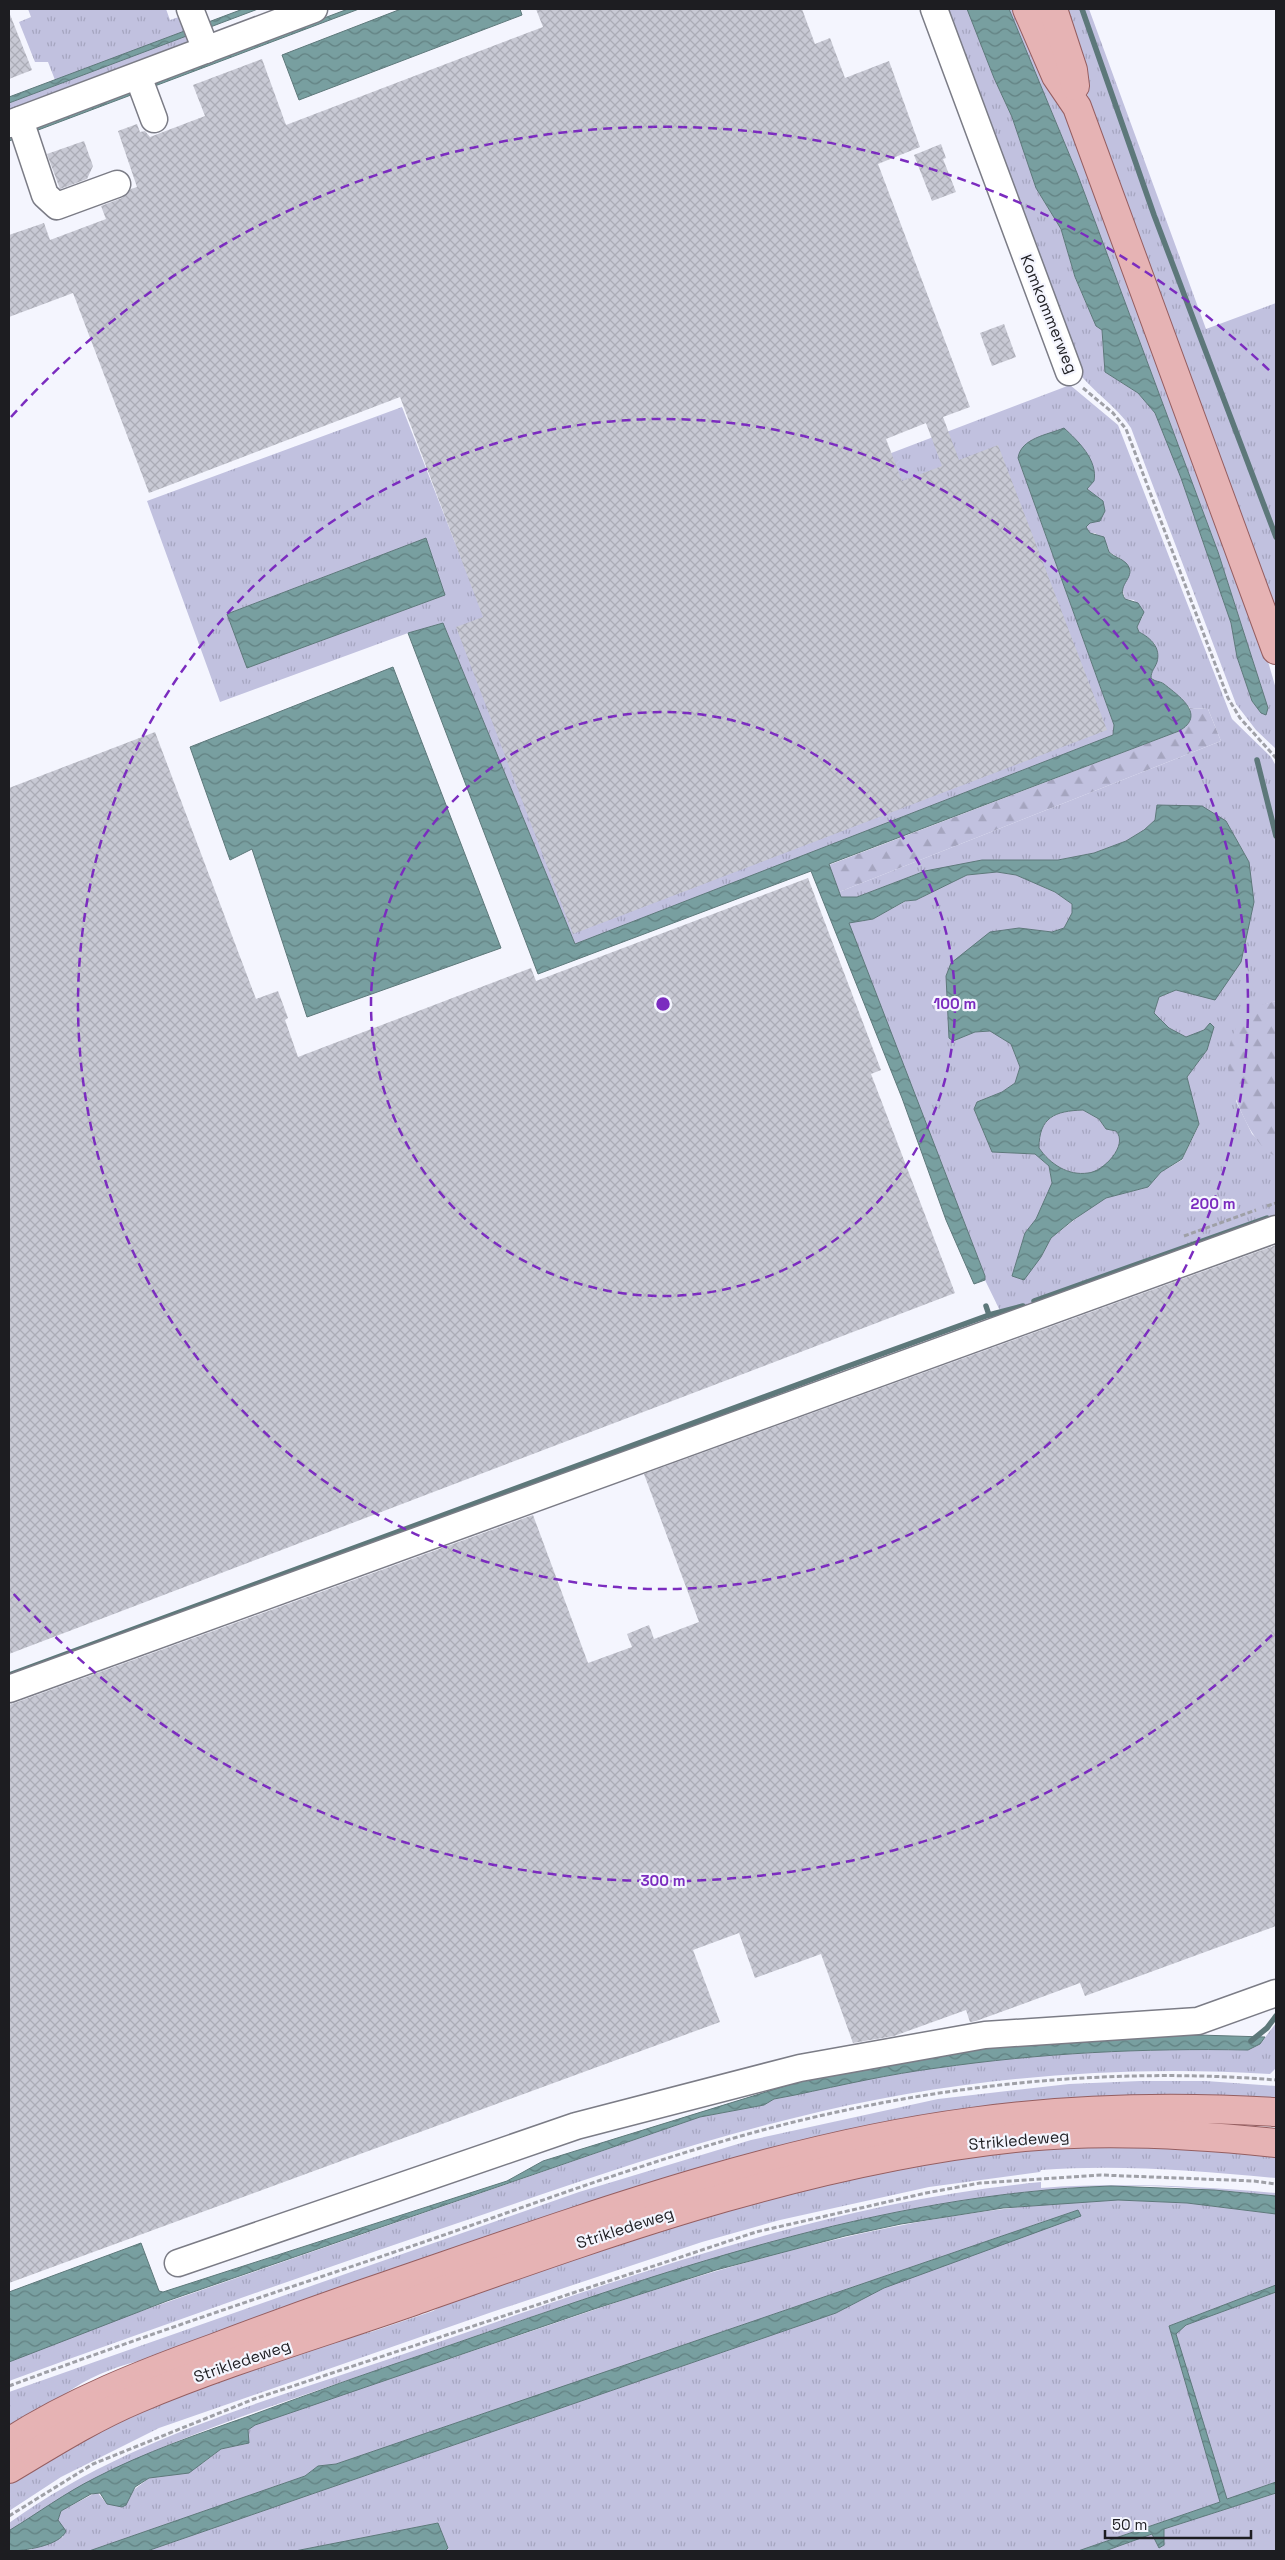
<svg xmlns="http://www.w3.org/2000/svg" width="1285" height="2560" font-family="'Space Grotesk',sans-serif">
	<style>
		.grass { fill: url(#grass-tufts); fill-rule: evenodd }
		.forest { fill: url(#forest-firs) }
		.water { fill: url(#water-waves); stroke: #5d787a; fill-rule: evenodd }
		.lines { fill: none; stroke-linecap: round; stroke-linejoin: round }
		.stream { stroke: #5d787a; stroke-width: 5.5 }
		.building { fill: url(#building-cross-hatch); fill-rule: evenodd }
		.minor-casing { stroke: #7b7c86; stroke-width: 29 }
		.major-casing { stroke: #955e60; stroke-width: 30 }
		.path { stroke: #9fa0a7; stroke-width: 3; stroke-dasharray: 5 2.5; stroke-linecap: butt }
		.minor { stroke: #fff; stroke-width: 26 }
		.major { stroke: #e6b3b4; stroke-width: 28 }
		.ring { fill: none; stroke: #7b2cbf; stroke-width: 2.5; stroke-dasharray: 9 6 }
		.labels { text-anchor: middle; dominant-baseline: central; stroke-width: 4.5; stroke-linejoin: round; paint-order: stroke }
		.street-label { font-size: 16px; fill: #1d1d21; stroke: #f4f5fe }
		.centre { fill: #7b2cbf; stroke: #f4f5fe; stroke-width: 2.5 }
		.ring-label { font-size: 15px; text-anchor: middle; font-weight: bold; fill: #7b2cbf; stroke: #f4f5fe; stroke-width: 4.5; stroke-linejoin: round; paint-order: stroke }
	</style>
	<defs>
		<pattern id="grass-tufts" width="24" height="20" patternUnits="userSpaceOnUse" patternTransform="scale(1.25)"><rect width="24" height="20" fill="#c1c1df"/><path d="M3 7l-1-3M5 7V3M7 7l1-3M15 17l-1-3M17 17v-4M19 17l1-3" fill="none" stroke="#a5a5bf"/></pattern>
		<pattern id="forest-firs" width="22" height="20" patternUnits="userSpaceOnUse" patternTransform="scale(1.25)"><rect width="22" height="20" fill="#c1c1df"/><path d="M5 1l3.5 6h-7zM16 11l3.5 6h-7z" fill="#a5a5bf"/></pattern>
		<pattern id="water-waves" width="16" height="10" patternUnits="userSpaceOnUse" patternTransform="scale(1.25)"><rect width="16" height="10" fill="#789fa0"/><path d="M0 5q4-4 8 0t8 0" fill="none" stroke="#628182"/></pattern>
		<pattern id="building-cross-hatch" width="8" height="8" patternUnits="userSpaceOnUse" patternTransform="scale(1.25)"><rect width="8" height="8" fill="#c8c9d4"/><path d="M0 0l8 8M0 8l8-8" fill="none" stroke="#abacb6"/></pattern>
	</defs>
	<rect width="100%" height="100%" fill="#f4f5fe"/>
	<g class="grass">
		<polygon points="28,9 166,9 170,20 185,15 190,29 55,80 48,62 35,62 19,22 31,17"/>
		<path d="M941,9H967L994,78L1012,117L1036,188L1061,229L1075,278L1096,326L1102,330L1105,372L1138,393L1155,413L1181,478L1231,623L1237,657L1252,701L1261,713L1268,708L1218,552L1077,173L1009,9H1021L1060,102L1265,651L1276,689V749L1256,730L1236,704L1131,428C1116,405 1091,391 1075,368L1012,181L1004,175Z"/>
		<polygon points="1060,9 1089,9 1206,329 1276,303 1276,615 1101,137"/>
		<polygon points="191,34 187,43 65,88 62,92 9,113 9,103"/>
		<path d="M1070,385L1118,425L1232,719L1271,757L1276,766V1001L1266,1004L1236,1101L1252,1134L1276,1156V1220L1004,1319L985,1280V1276L848,923L873,919L906,901L916,900L967,875L997,872L1016,875L1055,892L1072,904V913L1064,928L1052,932L1019,928L949,1011V1038L953,1041L975,1032L990,1031L1011,1044L1020,1067L1015,1083L1002,1092L977,1102L974,1109L992,1152L1035,1154L1049,1166L1052,1184L1036,1219L1025,1233L1012,1276L1041,1257L1051,1238L1091,1207L1106,1198L1148,1187L1161,1172L1182,1160L1199,1125L1187,1077L1207,1050L1204,1030L1186,1038L1169,1028L1154,1013L1159,997L1176,990L1204,996L1249,862L1226,821L1157,805L1155,820L1144,830L1126,841L1094,853L1058,860H982L914,875L857,897H841L839,892L1221,741L1208,709L1190,708L1163,683L1155,682L1151,678V673L1157,660L1155,644L1139,632L1137,626L1143,616L1134,600L1125,599L1122,587L1125,583L1121,559L1109,552L1108,547L1095,533H1090L1086,527L1090,523L1089,493L1087,489L1018,458L1114,725L1113,735L575,944L443,623L408,633L220,702L147,501L402,407L481,609ZM426,538L445,595L247,668L227,614Z"/>
		<path d="M1083,1110L1099,1119L1106,1129L1116,1131C1129,1145 1103,1172 1088,1173C1068,1176 1050,1164 1039,1148C1039,1117 1055,1111 1083,1110Z"/>
		<path d="M1276,2023V2068L1270,2074C1110,2064 949,2079 794,2118C679,2146 567,2186 455,2224C306,2275 157,2327 9,2381V2362L107,2323L700,2117L764,2105L774,2099L795,2095C842,2085 890,2074 937,2068C1041,2053 1143,2048 1248,2050L1260,2044Z"/>
		<path d="M1140,2081H1206L1276,2086V2098L1233,2096L1196,2106H1116L146,2359C122,2365 95,2374 74,2388C51,2402 32,2421 9,2436V2392L579,2192L751,2140L938,2099L1069,2084Z"/>
		<path d="M1048,2143L1276,2150V2178C1198,2171 1119,2164 1041,2170L1040,2172L929,2187L780,2220L702,2242L492,2312L159,2428L61,2477L9,2511V2476L81,2431L298,2348L371,2332L433,2311L480,2284L805,2184Z"/>
		<path d="M1041,2182V2188C1120,2182 1197,2186 1276,2193V2196C1213,2189 1147,2183 1083,2187C851,2202 630,2283 412,2358C333,2386 251,2411 173,2443C153,2451 133,2463 113,2473C78,2491 42,2509 9,2532V2523C125,2439 267,2401 401,2355C610,2283 820,2203 1041,2182Z"/>
		<path d="M1118,2200L1187,2203L1276,2214V2285L1169,2326L1220,2502L1078,2551H445L448,2548L438,2523L295,2551H147L836,2313L884,2288L1078,2210L336,2464L318,2466L305,2476L89,2551H27L63,2537V2528L58,2520L61,2511L97,2492L107,2504L131,2492L149,2478L203,2463L221,2449L246,2444L248,2430L254,2425C347,2394 439,2362 532,2331C722,2265 916,2206 1118,2200Z"/>
		<polygon points="1276,2292 1276,2482 1227,2499 1175,2334 1186,2325"/>
		<polygon points="1276,2493 1276,2551 1105,2551 1152,2534 1159,2548 1164,2545 1164,2529"/>
	</g>
	<g class="forest">
		<polygon points="1190,708 1208,709 1221,741 839,892 829,865 1179,731 1190,721"/>
		<path d="M1276,1001V1156C1253,1149 1230,1091 1228,1068C1226,1051 1233,1027 1245,1015C1251,1008 1267,1003 1276,1001Z"/>
	</g>
	<g class="water">
		<polygon points="243,9 258,9 9,103 9,97"/>
		<polygon points="348,9 359,9 9,141 9,137"/>
		<polygon points="401,9 520,9 522,15 299,100 282,55"/>
		<polygon points="967,9 1009,9 1077,173 1218,552 1268,708 1266,715 1261,713 1252,701 1237,657 1231,623 1181,478 1155,413 1138,393 1105,372 1102,330 1096,326 1075,277 1061,229 1036,188 1012,117 994,78"/>
		<path d="M1064,428C1078,441 1098,460 1094,481L1087,489L1103,501L1105,511L1100,521L1090,523L1086,527L1090,533L1104,537L1109,552C1114,557 1121,558 1126,563C1139,577 1115,584 1125,599L1138,603L1144,612L1137,627L1139,632C1151,638 1161,648 1157,662C1155,668 1151,671 1151,678C1155,682 1160,681 1164,684C1179,696 1207,715 1179,731L829,864L841,897H857L925,871L982,860H1058L1094,853L1126,841L1144,830L1155,820L1157,805L1202,806L1226,821L1249,862L1254,902L1241,962L1215,1000L1176,990L1159,997L1154,1013L1169,1028L1186,1037L1204,1030L1210,1023L1214,1027L1207,1050L1187,1077L1199,1124L1182,1159L1161,1172L1148,1187L1106,1198L1073,1220L1051,1238L1041,1257L1024,1280L1012,1276L1025,1233L1036,1219L1052,1183L1049,1166L1035,1154L992,1152L974,1109L977,1102L1002,1092L1015,1083L1020,1067L1011,1044L990,1031L975,1032L953,1041L949,1038L946,976L951,963L990,932L1019,928L1052,932L1064,928L1072,913V904L1055,892L1016,875L997,872L967,875L916,900L905,901L873,919L849,923L985,1276V1280L974,1284L946,1220L902,1098L811,871L538,974L408,633L443,623L575,944L1113,735L1114,725L1018,458C1021,438 1047,435 1064,428ZM1083,1110L1099,1119L1106,1129L1116,1131C1129,1145 1103,1172 1088,1173C1068,1176 1050,1164 1039,1148C1039,1117 1055,1111 1083,1110Z"/>
		<polygon points="426,538 445,595 247,668 227,614"/>
		<polygon points="393,667 501,948 307,1017 252,849 230,860 190,747"/>
		<path d="M1165,2034L1265,2037L1260,2044L1248,2050C1143,2048 1041,2053 937,2068C890,2074 842,2085 795,2095L774,2099L764,2105L700,2117L167,2301L9,2362V2292L141,2243L159,2291L163,2292L507,2181L543,2161L808,2079L876,2063L1042,2040Z"/>
		<path d="M1111,2186L1214,2190L1276,2196V2214L1187,2203L1118,2200L1003,2208L901,2224L845,2236L716,2270L591,2310L255,2425L248,2430L249,2443L221,2449L189,2473L149,2478L135,2487L126,2505L122,2507L107,2504L100,2493L91,2494L61,2511L58,2520L66,2531C60,2546 23,2551 9,2551L10,2530C38,2513 65,2493 95,2478C145,2452 198,2434 252,2415C314,2392 376,2370 439,2349C656,2274 879,2194 1111,2186Z"/>
		<polygon points="1078,2210 1081,2216 884,2288 836,2313 147,2551 89,2551 305,2476 318,2466 336,2464"/>
		<polygon points="1276,2285 1276,2292 1186,2325 1176,2334 1227,2499 1276,2482 1276,2493 1164,2529 1164,2545 1159,2548 1152,2534 1105,2551 1078,2551 1220,2502 1169,2326"/>
		<polygon points="438,2523 448,2548 445,2551 295,2551"/>
	</g>
	<g class="lines">
		<g class="stream">
			<polyline points="1082,9 1154,215 1276,537"/>
			<polyline points="1257,760 1276,836"/>
			<polyline points="1034,1301 1267,1218"/>
			<polyline points="986,1306 989,1315"/>
			<polyline points="9,1675 840,1369 989,1315 1023,1306"/>
			<polyline points="1251,2041 1267,2028 1276,2016"/>
		</g>
	</g>
	<g class="building">
		<path d="M536,9H802L815,44L830,38L845,78L889,61L920,147L878,164L970,407L943,417L959,460L998,445L1107,730L573,934L456,627L483,617L400,397L149,493L73,293L9,317V235L44,223L50,240L106,219L101,206L122,198L131,189L137,187L118,131L137,124L140,132L145,131L150,137L205,116L193,85L262,59L286,125L543,27ZM926,423L942,466L902,481L886,439Z"/>
		<polygon points="9,12 32,70 9,79"/>
		<polygon points="84,141 93,166 87,179 60,189 47,154"/>
		<polygon points="941,144 946,158 943,159 956,192 932,201 914,155"/>
		<polygon points="1004,324 1016,357 992,366 980,333"/>
		<polygon points="155,732 256,999 278,991 288,1018 285,1020 298,1057 531,968 536,981 808,878 881,1070 871,1074 955,1293 9,1654 9,788"/>
		<polygon points="1276,1245 1276,1926 1085,1996 1080,1983 976,2021 970,2022 966,2010 894,2036 853,2043 821,1954 755,1978 739,1933 693,1950 720,2022 9,2283 9,1705 533,1515 588,1663 632,1647 627,1634 649,1625 654,1639 699,1622 644,1474"/>
	</g>
	<g class="lines">
		<defs>
			<g id="minor">
				<polyline points="190,9 206,50"/>
				<polyline points="934,9 1069,372"/>
				<polyline points="138,76 154,119"/>
				<polyline points="20,120 45,195 57,206 117,184"/>
				<polyline points="9,124 314,9"/>
				<polyline points="9,1689 1276,1229"/>
				<polyline points="178,2263 576,2126 800,2068 985,2035 1198,2021 1276,1993"/>
			</g>
			<g id="major">
				<polyline points="1027,9 1056,76 1077,107 1276,650"/>
				<polyline points="1053,9 1073,70 1075,86"/>
				<path d="M9,2442C73,2401 142,2374 214,2348C272,2326 330,2305 389,2285C576,2221 774,2148 971,2122C1072,2108 1174,2106 1276,2112"/>
				<path d="M9,2469C51,2444 92,2418 137,2399C227,2361 322,2333 414,2301C612,2231 813,2158 1024,2137C1107,2129 1193,2134 1276,2143"/>
			</g>
		</defs>
		<use href="#minor" class="minor-casing"/>
		<use href="#major" class="major-casing"/>
		<g class="path">
			<polyline points="1083,388 1113,413 1126,429 1228,698 1240,718 1276,758"/>
			<polyline points="1267,1206 1276,1203"/>
			<polyline points="1184,1236 1256,1210"/>
			<path d="M9,2386C145,2335 283,2290 421,2243C533,2204 645,2162 759,2131C926,2086 1104,2066 1276,2080"/>
			<polyline points="9,2516 93,2464 254,2399 756,2232 926,2193 980,2183 1101,2175 1254,2181 1276,2184"/>
		</g>
		<use href="#minor" class="minor"/>
		<use href="#major" class="major"/>
	</g>
	<g class="ring">
		<circle cx="663" cy="1004" r="292"/>
		<circle cx="663" cy="1004" r="585"/>
		<path d="M1272 1635A877 877 0 0 1 11 1591M11 417A877 877 0 0 1 1272 373"/>
	</g>
	<g class="labels">
		<g class="street-label">
			<text transform="translate(1049 314) rotate(68)">Komkommerweg</text>
			<text transform="translate(1019 2140) rotate(-5)">Strikledeweg</text>
			<text transform="translate(625 2228) rotate(-18)">Strikledeweg</text>
			<text transform="translate(242 2361) rotate(-19)">Strikledeweg</text>
		</g>
	</g>
	<circle cx="663" cy="1004" r="8" class="centre"/>
	<g class="ring-label">
		<text x="955" y="1009">100 m</text>
		<text x="1213" y="1209">200 m</text>
		<text x="663" y="1886">300 m</text>
	</g>
	<rect width="1285" height="2560" fill="none" stroke="#1d1d21" stroke-width="20"/>
	<path d="M1105 2530v8h146v-8" fill="none" stroke="#1d1d21" stroke-width="2.5"/>
	<text x="1112" y="2530" font-size="15" fill="#1d1d21" stroke="#f4f5fe" stroke-width="4" paint-order="stroke">50 m</text>
</svg>
